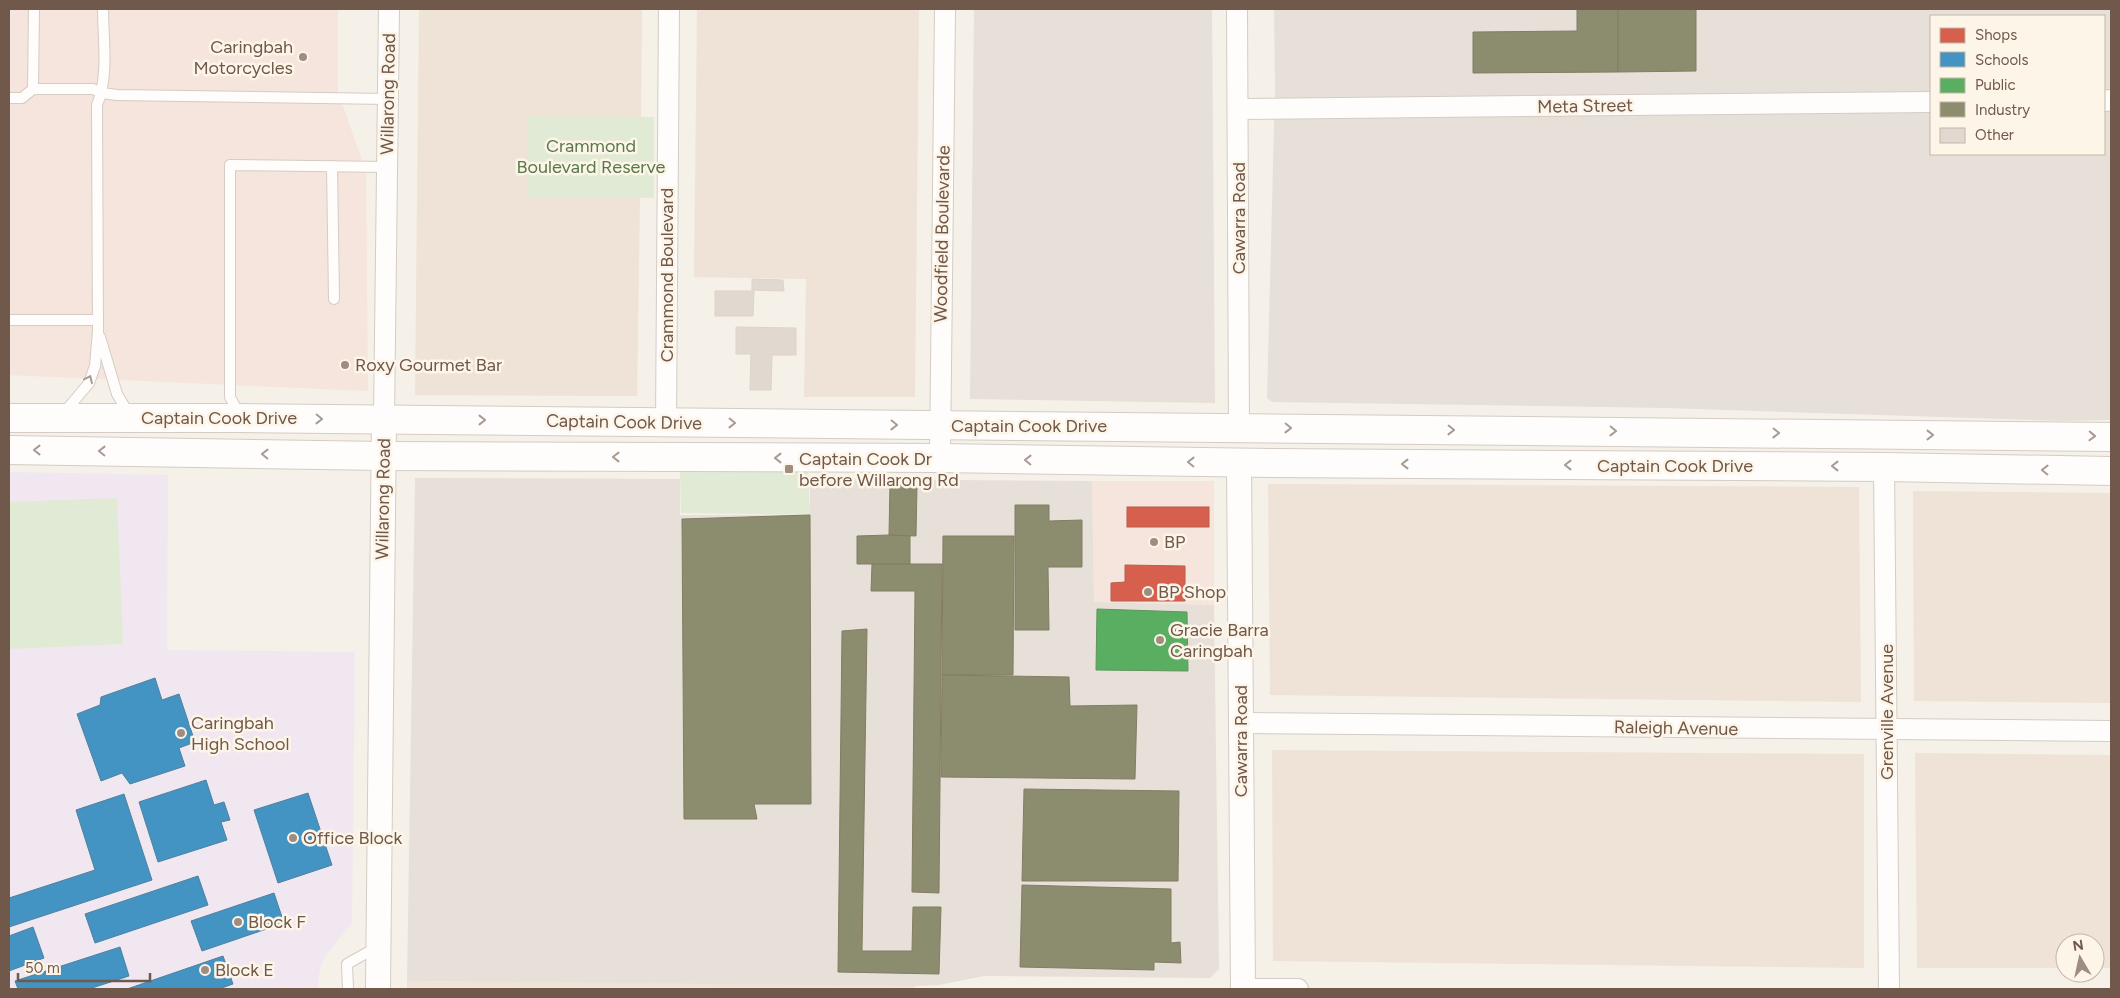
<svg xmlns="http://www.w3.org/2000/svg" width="2120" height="998" font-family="Figtree,sans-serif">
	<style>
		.residential { fill: #eee3d6 }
		.commercial { fill: #f5e5dc }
		.industrial { fill: #e7e0d9; fill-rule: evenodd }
		.education { fill: #f1e7f0 }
		.green { fill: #e1ead4 }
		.shops { fill: #d6604d; stroke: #b75e4c }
		.schools { fill: #4393c3; stroke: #50819f }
		.public { fill: #5aae61; stroke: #61945a }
		.industry { fill: #8c8c6e; stroke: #847c64 }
		.building { fill: #e1d8d0; stroke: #ddd3cb }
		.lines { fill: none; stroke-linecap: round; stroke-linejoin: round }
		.service-casing { stroke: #d4ccc5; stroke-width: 12 }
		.minor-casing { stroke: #d4ccc5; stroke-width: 22 }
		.tertiary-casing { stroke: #d4ccc5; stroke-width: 26 }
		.secondary-casing { stroke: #d4ccc5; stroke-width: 30 }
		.service { stroke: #fefdfc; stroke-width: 10 }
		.minor { stroke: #fefdfc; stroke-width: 20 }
		.tertiary { stroke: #fefdfc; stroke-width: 24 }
		.secondary { stroke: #fefdfc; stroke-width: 28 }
		.oneway { stroke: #a99a92 }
		.poi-dot { fill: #9f8d82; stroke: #fdf5e8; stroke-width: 2 }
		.labels { text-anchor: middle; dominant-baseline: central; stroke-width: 5; stroke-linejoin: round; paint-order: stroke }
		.poi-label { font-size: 18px; fill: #70584b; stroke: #fdf5e8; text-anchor: start }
		.street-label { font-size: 18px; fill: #70584b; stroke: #fdf5e8 }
		.park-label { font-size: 18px; fill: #567a47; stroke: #fdf5e8 }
	</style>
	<rect width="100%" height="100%" fill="#f5f0e8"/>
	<g class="residential">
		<polygon points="419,9 642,9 641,117 528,116 528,197 640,197 637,396 415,395"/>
		<polygon points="697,9 919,9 915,397 804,397 806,279 694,277"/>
		<polygon points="1268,484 1859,487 1861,702 1270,695"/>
		<polygon points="1913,491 2111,493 2111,703 1914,701"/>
		<polygon points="1272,750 1864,754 1864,968 1273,961"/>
		<polygon points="1915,753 2111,755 2111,968 2095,968 2095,943 2065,943 2065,968 1917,968"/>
		<polygon points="407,981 836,985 915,986 915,989 407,989"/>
	</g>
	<g class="commercial">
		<polygon points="9,9 338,9 338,92 366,171 368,391 9,375"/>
		<polygon points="1092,481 1214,481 1214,605 1094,602"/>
	</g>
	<g class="industrial">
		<polygon points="974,9 1212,9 1215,403 970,399"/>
		<path d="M1274,9H2111V420L2064,421L1666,408L1272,402L1267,398L1275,88ZM1931,16H2104V154H1931Z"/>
		<polygon points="415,478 680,479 680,515 810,515 810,479 1092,481 1094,602 1214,605 1219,969 1210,978 984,976 939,985 915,986 407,981"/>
	</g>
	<polygon class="education" points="9,472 168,475 167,650 355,652 352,923 327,954 322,963 319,975 318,989 9,989"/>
	<g class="green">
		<polygon points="528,116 654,117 654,198 528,197"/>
		<polygon points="680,471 808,471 810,515 681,513"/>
		<polygon points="117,498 123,644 9,649 9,502"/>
	</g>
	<g class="shops">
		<rect x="1127" y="507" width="82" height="20"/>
		<polygon points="1125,565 1185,566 1185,601 1111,601 1111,583 1125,582"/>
	</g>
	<g class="schools">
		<polygon points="155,678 162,700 179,694 195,742 179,748 185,766 130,784 122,773 101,781 77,714 100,705 101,697"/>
		<polygon points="206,780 214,805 224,802 230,820 221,822 227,840 158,862 139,802"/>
		<polygon points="308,793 332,865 278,883 254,810"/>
		<polygon points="124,794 152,880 9,927 9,898 95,870 76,810"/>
		<polygon points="198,876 208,905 95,943 85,914"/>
		<polygon points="274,893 284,923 202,951 191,921"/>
		<polygon points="33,927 44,958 9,971 9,936"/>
		<polygon points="120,947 129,976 89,989 18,989 15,981"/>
		<polygon points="223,956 233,984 219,989 127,989"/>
	</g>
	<polygon class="public" points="1097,609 1187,612 1188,671 1096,670"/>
	<g class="industry">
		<polygon points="1577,9 1618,9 1618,72 1473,73 1473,32 1577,31"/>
		<polygon points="1618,9 1696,9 1696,71 1618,72"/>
		<polygon points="890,484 917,485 916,536 889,535"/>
		<polygon points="1015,505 1049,505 1049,521 1082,520 1082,567 1048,567 1049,630 1015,630"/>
		<polygon points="810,515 811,804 754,804 757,819 684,819 682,519"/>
		<polygon points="889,535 910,536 910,564 857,564 857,536"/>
		<polygon points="943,536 1014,536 1013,675 942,675"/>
		<polygon points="872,564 942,564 939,893 912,892 915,591 871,591"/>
		<polygon points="867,629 862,951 912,951 913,907 941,907 939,974 838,972 842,631"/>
		<polygon points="942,675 1069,677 1070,706 1137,705 1135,779 941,777"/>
		<polygon points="1024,789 1179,791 1178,881 1022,881"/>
		<polygon points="1022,885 1171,889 1171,943 1180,942 1181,963 1154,962 1154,970 1020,967"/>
	</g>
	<g class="building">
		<polygon points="752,279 783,280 784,291 752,290"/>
		<polygon points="715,291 754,291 753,316 715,316"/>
		<polygon points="736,327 796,328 796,355 772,355 771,390 750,390 751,354 736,354"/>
	</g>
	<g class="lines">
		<defs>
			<g id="service">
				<polyline points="33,89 93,89 102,93 117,95 388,99"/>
				<polyline points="9,98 22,98 33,89 34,9"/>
				<polyline points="332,166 334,299"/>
				<polyline points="9,320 98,320"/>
				<polyline points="100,337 117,394 129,414"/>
				<path d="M63,414L89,383L95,366L98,331L97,105C109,76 103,39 103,9"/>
				<polyline points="240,416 230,397 230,165 387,167"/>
				<polyline points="348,989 347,964 377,947"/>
			</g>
			<g id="minor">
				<polyline points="1237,9 1239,428"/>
				<polyline points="2104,101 2111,100"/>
				<polyline points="1238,109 1931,102"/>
				<polyline points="384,419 389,9"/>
				<polyline points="666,422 669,9"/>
				<polyline points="940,458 945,9"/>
				<polyline points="1884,467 1889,989"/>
				<polyline points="1241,723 2111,731"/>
				<polyline points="1254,989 1298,989"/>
			</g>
			<g id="tertiary">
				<polyline points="1239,463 1243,989"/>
				<polyline points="378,989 384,419"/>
			</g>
			<g id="secondary">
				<polyline points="9,418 240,418 2111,437"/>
				<polyline points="9,450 383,456 940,458 1271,463 1884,467 2111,471"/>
			</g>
		</defs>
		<use href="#service" class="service-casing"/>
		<use href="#minor" class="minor-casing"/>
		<use href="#tertiary" class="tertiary-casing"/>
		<use href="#secondary" class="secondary-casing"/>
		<use href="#service" class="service"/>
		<use href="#minor" class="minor"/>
		<use href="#tertiary" class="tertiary"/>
		<use href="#secondary" class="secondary"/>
	</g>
	<defs><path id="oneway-chevron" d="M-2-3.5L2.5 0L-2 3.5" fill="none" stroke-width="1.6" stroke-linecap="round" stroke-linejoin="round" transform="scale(1.25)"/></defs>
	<g class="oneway">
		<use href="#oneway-chevron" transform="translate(89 379) rotate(-65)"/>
		<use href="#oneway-chevron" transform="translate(319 419) rotate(1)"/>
		<use href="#oneway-chevron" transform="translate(482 420)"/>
		<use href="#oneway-chevron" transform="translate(732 423) rotate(1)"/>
		<use href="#oneway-chevron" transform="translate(894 425) rotate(1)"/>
		<use href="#oneway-chevron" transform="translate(1288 428) rotate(1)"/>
		<use href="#oneway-chevron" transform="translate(1451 430) rotate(1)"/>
		<use href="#oneway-chevron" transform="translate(1613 431) rotate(1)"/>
		<use href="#oneway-chevron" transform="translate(1776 433) rotate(1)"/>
		<use href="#oneway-chevron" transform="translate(1930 435)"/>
		<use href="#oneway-chevron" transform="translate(2092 436) rotate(2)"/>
		<use href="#oneway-chevron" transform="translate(37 450) rotate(-180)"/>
		<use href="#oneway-chevron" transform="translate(102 451) rotate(-179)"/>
		<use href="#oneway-chevron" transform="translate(265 454) rotate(-179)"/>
		<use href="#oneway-chevron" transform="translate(616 457) rotate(-180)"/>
		<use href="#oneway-chevron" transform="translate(778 458) rotate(-180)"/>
		<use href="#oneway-chevron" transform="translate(1028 460) rotate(-179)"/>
		<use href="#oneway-chevron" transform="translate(1191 462) rotate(-179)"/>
		<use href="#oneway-chevron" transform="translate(1405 464) rotate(-180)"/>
		<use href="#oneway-chevron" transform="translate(1568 465) rotate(-180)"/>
		<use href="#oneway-chevron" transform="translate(1835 466) rotate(-180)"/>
		<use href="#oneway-chevron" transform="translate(2045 470) rotate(-179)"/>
	</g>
	<g class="poi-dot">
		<circle cx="303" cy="57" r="5"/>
		<circle cx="345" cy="365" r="5"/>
		<rect x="784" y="464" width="10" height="10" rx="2.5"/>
		<circle cx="1154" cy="542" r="5"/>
		<circle cx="1148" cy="592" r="5"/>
		<circle cx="1160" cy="640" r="5"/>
		<circle cx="181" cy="733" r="5"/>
		<circle cx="293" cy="838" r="5"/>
		<circle cx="238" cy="922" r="5"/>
		<circle cx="205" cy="970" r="5"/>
	</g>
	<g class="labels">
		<g class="poi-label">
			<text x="293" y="47" text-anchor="end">Caringbah<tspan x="293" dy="21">Motorcycles</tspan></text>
			<text x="355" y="365">Roxy Gourmet Bar</text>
			<text x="799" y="459">Captain Cook Dr<tspan x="799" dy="21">before Willarong Rd</tspan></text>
			<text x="1164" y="542">BP</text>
			<text x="1158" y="592">BP Shop</text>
			<text x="1170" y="630">Gracie Barra<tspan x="1170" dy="21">Caringbah</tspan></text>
			<text x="191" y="723">Caringbah<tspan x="191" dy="21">High School</tspan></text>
			<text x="303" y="838">Office Block</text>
			<text x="248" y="922">Block F</text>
			<text x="215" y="970">Block E</text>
		</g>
		<g class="street-label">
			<text transform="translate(388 94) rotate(-89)">Willarong Road</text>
			<text transform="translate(1585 106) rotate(-1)">Meta Street</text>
			<text transform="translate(1239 218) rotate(-90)">Cawarra Road</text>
			<text transform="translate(942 234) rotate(-89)">Woodfield Boulevarde</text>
			<text transform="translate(667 275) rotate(-90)">Crammond Boulevard</text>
			<text x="219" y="418">Captain Cook Drive</text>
			<text transform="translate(624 422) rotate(1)">Captain Cook Drive</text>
			<text x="1029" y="426">Captain Cook Drive</text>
			<text x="1675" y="466">Captain Cook Drive</text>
			<text transform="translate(383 499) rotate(-89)">Willarong Road</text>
			<text transform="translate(1887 712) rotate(-90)">Grenville Avenue</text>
			<text transform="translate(1676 728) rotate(1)">Raleigh Avenue</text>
			<text transform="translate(1241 741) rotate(-90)">Cawarra Road</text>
		</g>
		<g class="park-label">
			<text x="591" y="146">Crammond<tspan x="591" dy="21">Boulevard Reserve</tspan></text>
		</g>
	</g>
	<rect width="2120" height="998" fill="none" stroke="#70584b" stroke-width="20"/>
	<rect x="1930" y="15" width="175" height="140" fill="#fdf5e8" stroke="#c5b6a9"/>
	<rect x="1940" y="28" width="25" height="15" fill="#d6604d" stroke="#c5b6a9"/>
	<text x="1975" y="40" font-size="15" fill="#70584b">Shops</text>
	<rect x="1940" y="52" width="25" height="15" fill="#4393c3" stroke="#c5b6a9"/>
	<text x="1975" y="65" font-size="15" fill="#70584b">Schools</text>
	<rect x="1940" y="78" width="25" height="15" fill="#5aae61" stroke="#c5b6a9"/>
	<text x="1975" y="90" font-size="15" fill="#70584b">Public</text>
	<rect x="1940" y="102" width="25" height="15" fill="#8c8c6e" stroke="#c5b6a9"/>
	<text x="1975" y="115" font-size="15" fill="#70584b">Industry</text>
	<rect x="1940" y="128" width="25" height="15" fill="#e1d8d0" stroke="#c5b6a9"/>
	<text x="1975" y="140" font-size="15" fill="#70584b">Other</text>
	<g transform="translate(2080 958) rotate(351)"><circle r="24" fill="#fdf5e8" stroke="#c5b6a9"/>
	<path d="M0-4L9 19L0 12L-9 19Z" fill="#9f8d82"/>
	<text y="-8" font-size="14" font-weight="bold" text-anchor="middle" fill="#70584b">N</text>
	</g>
	<path d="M18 973v8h132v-8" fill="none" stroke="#70584b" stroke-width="2.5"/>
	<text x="25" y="973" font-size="15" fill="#70584b" stroke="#fdf5e8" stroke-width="4" paint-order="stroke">50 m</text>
</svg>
